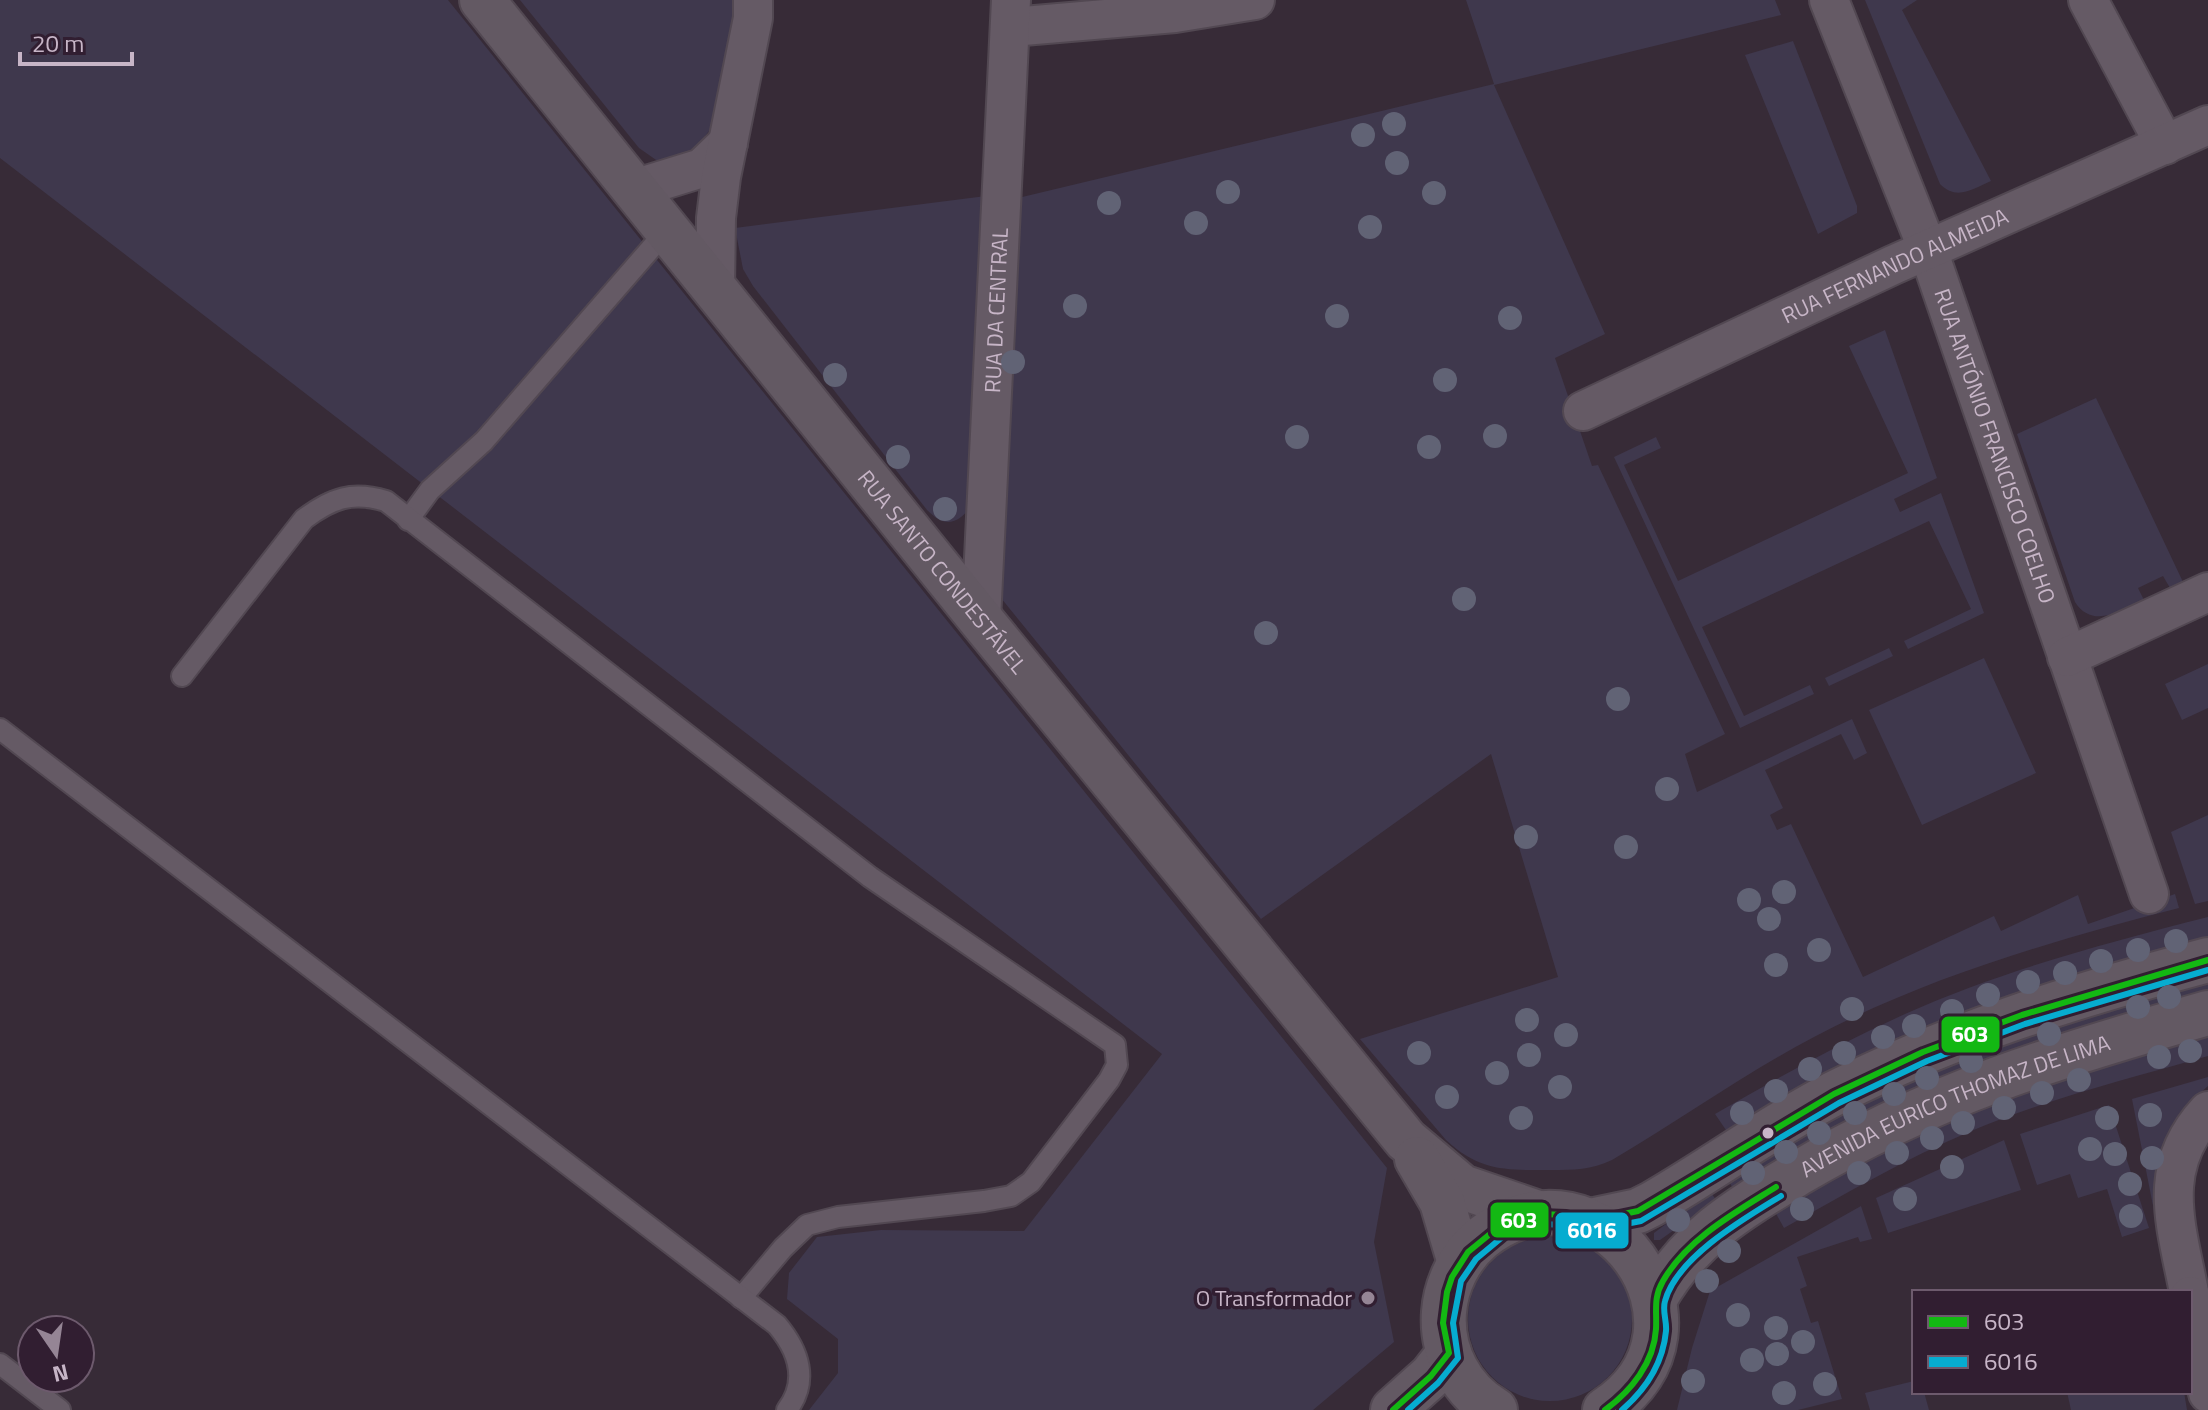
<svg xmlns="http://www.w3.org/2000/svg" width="2208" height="1410" font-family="'Titillium Web',sans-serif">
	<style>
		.green { fill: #3f384d }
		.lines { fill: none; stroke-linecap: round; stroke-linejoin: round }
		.lane-casing { stroke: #524852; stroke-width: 24 }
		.street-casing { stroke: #524852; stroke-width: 42 }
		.secondary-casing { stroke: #524852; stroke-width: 48 }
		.lane { stroke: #655a65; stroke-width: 20 }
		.street { stroke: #655a65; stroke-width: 38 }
		.secondary { stroke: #635963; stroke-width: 44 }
		.bus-1-casing { stroke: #311e31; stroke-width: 12 }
		.bus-2-casing { stroke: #311e31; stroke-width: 12 }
		.bus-1 { stroke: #13b813; stroke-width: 6 }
		.bus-2 { stroke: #06acd0; stroke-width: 6 }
		.tree { fill: #616375 }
		.bus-dot { fill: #c7b5c7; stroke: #311e31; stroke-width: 3 }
		.poi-dot { fill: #958595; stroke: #311e31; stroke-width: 3 }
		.labels { text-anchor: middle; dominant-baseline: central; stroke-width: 7; stroke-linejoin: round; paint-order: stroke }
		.street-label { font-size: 22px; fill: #c7b5c7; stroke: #311e31 }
		.poi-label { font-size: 22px; fill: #c7b5c7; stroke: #311e31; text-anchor: end }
		.line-badge { stroke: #311e31; stroke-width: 3 }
		.badge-label { font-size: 22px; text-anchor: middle; font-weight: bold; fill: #fff }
	</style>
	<rect width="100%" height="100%" fill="#372b37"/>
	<g class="green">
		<polygon points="0,0 448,0 1387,1168 1374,1242 1394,1342 1313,1410 809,1410 838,1373 838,1339 787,1299 789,1273 817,1237 881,1230 1024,1231 1162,1054 0,158"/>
		<path d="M520,0H740L716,121C698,148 690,154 659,162L639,148Z"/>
		<path d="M1466,0H1775L1781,15L1494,85L1605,334L1555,358L1592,466L1598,465L1725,734L1685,754L1697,792L1852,719L1867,753L1854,760L1841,734L1765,770L1783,808L1770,815L1777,830L1791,824L1863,977L1994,916L2001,931L2078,895L2088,924L2175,894L2179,908C2055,940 1927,977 1814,1037C1744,1074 1680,1120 1612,1160C1591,1170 1574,1170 1551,1170C1507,1170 1480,1172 1446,1140L1360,1039L1558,977L1491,754L1261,919L1001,598L1018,198L1494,84Z"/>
		<path d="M1865,0H1917L1902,10L1991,181C1972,189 1957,201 1940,184Z"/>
		<polygon points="1793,41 1857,206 1857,213 1818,234 1745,55"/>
		<path d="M986,196L972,506C956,525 945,528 927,510L753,286L743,269L735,228Z"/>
		<polygon points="1885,330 1937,478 1894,499 1900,512 1941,493 1984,613 1908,649 1904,641 1971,609 1929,521 1702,627 1744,716 1810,685 1814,694 1740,728 1614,457 1656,437 1661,448 1624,465 1678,581 1908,473 1849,346"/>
		<path d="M2096,398L2183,582L2170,588L2163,576L2138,588L2144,600C2121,610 2093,630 2075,602L2017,434Z"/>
		<polygon points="1889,648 1893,656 1829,686 1825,678"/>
		<polygon points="1984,658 2036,773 1922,825 1869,710"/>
		<polygon points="2208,664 2208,708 2182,720 2165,684"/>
		<polygon points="2208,815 2208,901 2195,904 2171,832"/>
		<path d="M2208,917V938C2107,965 2001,991 1906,1037C1845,1066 1787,1101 1728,1133L1715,1114C1777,1078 1839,1044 1905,1014C2001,971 2106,943 2208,917Z"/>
		<path d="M2208,981V992C2107,1021 2004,1047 1908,1092C1848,1120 1791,1157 1734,1190L1728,1180C1824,1123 1921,1070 2027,1034C2087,1015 2148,999 2208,981Z"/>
		<path d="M2208,1033V1056C2128,1079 2046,1099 1969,1132C1905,1159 1845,1194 1784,1228L1774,1210L1816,1186L1965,1111Z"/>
		<path d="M2208,1077V1086C2166,1121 2150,1167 2156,1221L2132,1099Z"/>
		<polygon points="2109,1105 2149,1228 2122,1237 2107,1189 2078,1198 2070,1174 2037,1185 2020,1134"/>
		<polygon points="2004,1140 2021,1190 1888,1233 1876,1198"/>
		<polygon points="1710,1191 1716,1200 1660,1240 1654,1240 1654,1233"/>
		<polygon points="1861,1206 1872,1239 1860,1242 1858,1237 1797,1257 1807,1286 1800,1289 1811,1323 1818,1321 1842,1399 1798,1410 1677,1410 1692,1348 1710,1291"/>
		<circle cx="1550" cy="1319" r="82"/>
		<polygon points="1914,1381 1914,1392 1924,1392 1929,1410 1870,1410 1865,1393"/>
		<polygon points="2067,1392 2184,1392 2187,1410 2071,1410"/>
	</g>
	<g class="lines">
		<defs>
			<g id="lane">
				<polyline points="408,520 430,490 484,441 667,230"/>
				<path d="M182,676L304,519C332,498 352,491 386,501L870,877L1115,1045L1117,1065L1109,1080L1031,1182L1011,1196L984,1201L838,1217L807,1225L783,1248L741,1298"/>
				<path d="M0,729L777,1325C799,1351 809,1381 787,1410"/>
				<polyline points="0,1364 60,1410"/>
			</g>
			<g id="street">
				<path id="s1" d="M1829,0L1928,250L2149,894"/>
				<polyline points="2088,0 2165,145"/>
				<polyline points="1011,27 1175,13 1255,0"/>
				<polyline points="634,189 702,168 728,143"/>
				<polyline points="715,289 716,218 721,177 753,18 753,0"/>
				<path id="s2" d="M1583,411L1893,265L2208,125"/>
				<path id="s3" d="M981,620L1011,0"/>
				<polyline points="2067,657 2208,592"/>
				<path d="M2189,1292C2176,1224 2155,1168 2208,1111"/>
				<polyline points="2190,1296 2208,1393"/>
			</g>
			<g id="secondary">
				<path id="s4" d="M482,0L981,620L1406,1140L1462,1187L1541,1214"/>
				<polyline points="1417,1159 1442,1202 1460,1263"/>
				<path d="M1590,1221L1638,1211L1652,1204C1714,1168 1771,1126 1835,1093C1953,1033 2080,994 2208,960"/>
				<path id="s5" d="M1654,1300C1689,1238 1737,1210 1797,1174C1931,1094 2060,1055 2208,1013"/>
				<polyline points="1393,1410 1431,1376 1449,1353"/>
				<path d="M1495,1410C1461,1390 1441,1352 1444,1312C1446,1284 1460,1256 1482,1238C1599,1146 1731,1328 1605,1410"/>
			</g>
		</defs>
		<use href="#lane" class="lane-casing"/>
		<use href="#street" class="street-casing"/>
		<use href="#secondary" class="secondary-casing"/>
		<use href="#lane" class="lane"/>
		<use href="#street" class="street"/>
		<use href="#secondary" class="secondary"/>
		<defs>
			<g id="bus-1">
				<polyline points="1393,1410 1431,1376 1449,1353 1443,1323 1447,1292 1452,1277 1468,1252 1501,1225 1541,1214 1566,1215 1590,1221 1638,1211 1834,1094 1923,1052 2022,1015 2208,960"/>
				<path d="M1605,1410C1631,1391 1654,1363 1656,1329C1657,1311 1653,1298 1663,1281C1687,1239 1736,1212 1776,1187"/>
			</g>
			<g id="bus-2">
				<polyline points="1408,1410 1438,1383 1458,1358 1453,1323 1461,1281 1476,1259 1506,1234 1542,1224 1565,1225 1590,1231 1641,1221 1839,1103 1927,1061 2025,1024 2208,970"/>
				<path d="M1622,1410C1645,1390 1663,1363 1666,1331C1667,1321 1662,1311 1665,1301C1677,1257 1745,1218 1781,1196"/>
			</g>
		</defs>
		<use href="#bus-1" class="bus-1-casing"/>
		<use href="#bus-2" class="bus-2-casing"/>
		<use href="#bus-1" class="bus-1"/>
		<use href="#bus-2" class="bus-2"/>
	</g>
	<g class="tree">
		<circle cx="1394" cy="124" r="12"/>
		<circle cx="1363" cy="135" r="12"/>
		<circle cx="1397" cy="163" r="12"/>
		<circle cx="1228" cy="192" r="12"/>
		<circle cx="1434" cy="193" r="12"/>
		<circle cx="1109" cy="203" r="12"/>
		<circle cx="1196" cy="223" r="12"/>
		<circle cx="1370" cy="227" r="12"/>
		<circle cx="1075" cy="306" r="12"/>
		<circle cx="1337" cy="316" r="12"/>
		<circle cx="1510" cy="318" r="12"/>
		<circle cx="1013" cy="362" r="12"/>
		<circle cx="835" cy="375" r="12"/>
		<circle cx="1445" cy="380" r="12"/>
		<circle cx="1495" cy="436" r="12"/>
		<circle cx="1297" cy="437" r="12"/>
		<circle cx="1429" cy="447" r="12"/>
		<circle cx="898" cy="457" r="12"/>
		<circle cx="945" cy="509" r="12"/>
		<circle cx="1464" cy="599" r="12"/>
		<circle cx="1266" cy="633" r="12"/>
		<circle cx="1618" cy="699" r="12"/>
		<circle cx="1667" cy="789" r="12"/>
		<circle cx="1526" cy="837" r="12"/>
		<circle cx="1626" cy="847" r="12"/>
		<circle cx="1784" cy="892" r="12"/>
		<circle cx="1749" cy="900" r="12"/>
		<circle cx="1769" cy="919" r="12"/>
		<circle cx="2176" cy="941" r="12"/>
		<circle cx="1819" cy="950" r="12"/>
		<circle cx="2138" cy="950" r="12"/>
		<circle cx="2101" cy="961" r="12"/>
		<circle cx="1776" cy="965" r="12"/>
		<circle cx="2065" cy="973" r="12"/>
		<circle cx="2028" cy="982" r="12"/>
		<circle cx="1988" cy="995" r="12"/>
		<circle cx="2169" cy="997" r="12"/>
		<circle cx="2138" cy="1007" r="12"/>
		<circle cx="1852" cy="1009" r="12"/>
		<circle cx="1952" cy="1011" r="12"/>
		<circle cx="1527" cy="1020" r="12"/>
		<circle cx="1914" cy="1026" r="12"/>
		<circle cx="2049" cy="1034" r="12"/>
		<circle cx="1566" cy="1035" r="12"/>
		<circle cx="1883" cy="1037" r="12"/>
		<circle cx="2190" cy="1051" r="12"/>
		<circle cx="1419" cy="1053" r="12"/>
		<circle cx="1844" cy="1053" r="12"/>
		<circle cx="1529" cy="1055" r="12"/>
		<circle cx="2159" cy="1057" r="12"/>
		<circle cx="1971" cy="1061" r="12"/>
		<circle cx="1810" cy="1069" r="12"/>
		<circle cx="1497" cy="1073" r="12"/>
		<circle cx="1927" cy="1078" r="12"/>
		<circle cx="2079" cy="1080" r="12"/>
		<circle cx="1560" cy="1087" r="12"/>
		<circle cx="1776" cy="1091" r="12"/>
		<circle cx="2042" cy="1093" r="12"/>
		<circle cx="1894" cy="1094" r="12"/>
		<circle cx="1447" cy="1097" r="12"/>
		<circle cx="2004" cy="1108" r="12"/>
		<circle cx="1742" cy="1113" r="12"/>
		<circle cx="1855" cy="1113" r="12"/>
		<circle cx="2150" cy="1115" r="12"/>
		<circle cx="1521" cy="1118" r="12"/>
		<circle cx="2107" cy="1118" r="12"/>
		<circle cx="1963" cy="1123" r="12"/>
		<circle cx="1819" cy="1133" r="12"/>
		<circle cx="1932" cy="1138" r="12"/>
		<circle cx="2090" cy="1149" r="12"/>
		<circle cx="1786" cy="1152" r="12"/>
		<circle cx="1897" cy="1153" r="12"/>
		<circle cx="2115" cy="1154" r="12"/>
		<circle cx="2152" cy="1158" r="12"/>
		<circle cx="1952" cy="1167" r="12"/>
		<circle cx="1753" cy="1173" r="12"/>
		<circle cx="1859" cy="1173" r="12"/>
		<circle cx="2130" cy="1184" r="12"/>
		<circle cx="1905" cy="1199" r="12"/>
		<circle cx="1802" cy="1209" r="12"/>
		<circle cx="2131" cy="1216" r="12"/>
		<circle cx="1678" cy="1220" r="12"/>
		<circle cx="1729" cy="1251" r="12"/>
		<circle cx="1707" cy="1281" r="12"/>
		<circle cx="1738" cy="1315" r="12"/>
		<circle cx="1776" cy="1328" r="12"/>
		<circle cx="1803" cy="1342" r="12"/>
		<circle cx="1777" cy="1354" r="12"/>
		<circle cx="1752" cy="1360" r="12"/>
		<circle cx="1693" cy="1381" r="12"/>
		<circle cx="1825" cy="1384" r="12"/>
		<circle cx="1784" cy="1393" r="12"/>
	</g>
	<circle class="bus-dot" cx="1768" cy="1133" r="7"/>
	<circle class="poi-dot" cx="1368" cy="1298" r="8"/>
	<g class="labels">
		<g class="street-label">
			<text stroke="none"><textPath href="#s2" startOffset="344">RUA FERNANDO ALMEIDA</textPath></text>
			<text stroke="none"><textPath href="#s3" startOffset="310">RUA DA CENTRAL</textPath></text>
			<text stroke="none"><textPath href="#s1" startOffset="476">RUA ANTÓNIO FRANCISCO COELHO</textPath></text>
			<text stroke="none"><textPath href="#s4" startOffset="734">RUA SANTO CONDESTÁVEL</textPath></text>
			<text stroke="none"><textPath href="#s5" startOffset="366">AVENIDA EURICO THOMAZ DE LIMA</textPath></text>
		</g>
		<g class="poi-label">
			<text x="1352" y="1298">O Transformador</text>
		</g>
	</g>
	<g class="line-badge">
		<rect x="1940" y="1015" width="61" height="39" rx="8" fill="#13b813"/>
		<rect x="1489" y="1201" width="61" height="38" rx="8" fill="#13b813"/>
		<rect x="1554" y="1211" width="76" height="39" rx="8" fill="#06acd0"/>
	</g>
	<g class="badge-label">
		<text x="1970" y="1042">603</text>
		<text x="1519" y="1228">603</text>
		<text x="1592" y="1238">6016</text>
	</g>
	<rect x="1912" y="1290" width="280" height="104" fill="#311e31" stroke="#6d5a6d" stroke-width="2"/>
	<rect x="1928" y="1316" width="40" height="12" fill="#13b813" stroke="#6d5a6d" stroke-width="2"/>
	<text x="1984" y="1330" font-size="24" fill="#c7b5c7">603</text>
	<rect x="1928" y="1356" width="40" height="12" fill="#06acd0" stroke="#6d5a6d" stroke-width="2"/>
	<text x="1984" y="1370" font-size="24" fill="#c7b5c7">6016</text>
	<g transform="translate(56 1354) rotate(167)"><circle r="38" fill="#311e31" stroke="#6d5a6d" stroke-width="2"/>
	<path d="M0-6L14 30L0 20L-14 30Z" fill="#958595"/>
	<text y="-12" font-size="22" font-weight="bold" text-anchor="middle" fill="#c7b5c7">N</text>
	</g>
	<path d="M20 52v12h112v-12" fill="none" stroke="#c7b5c7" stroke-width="4"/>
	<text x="32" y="52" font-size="24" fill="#c7b5c7" stroke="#311e31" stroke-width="6" paint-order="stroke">20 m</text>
</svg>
